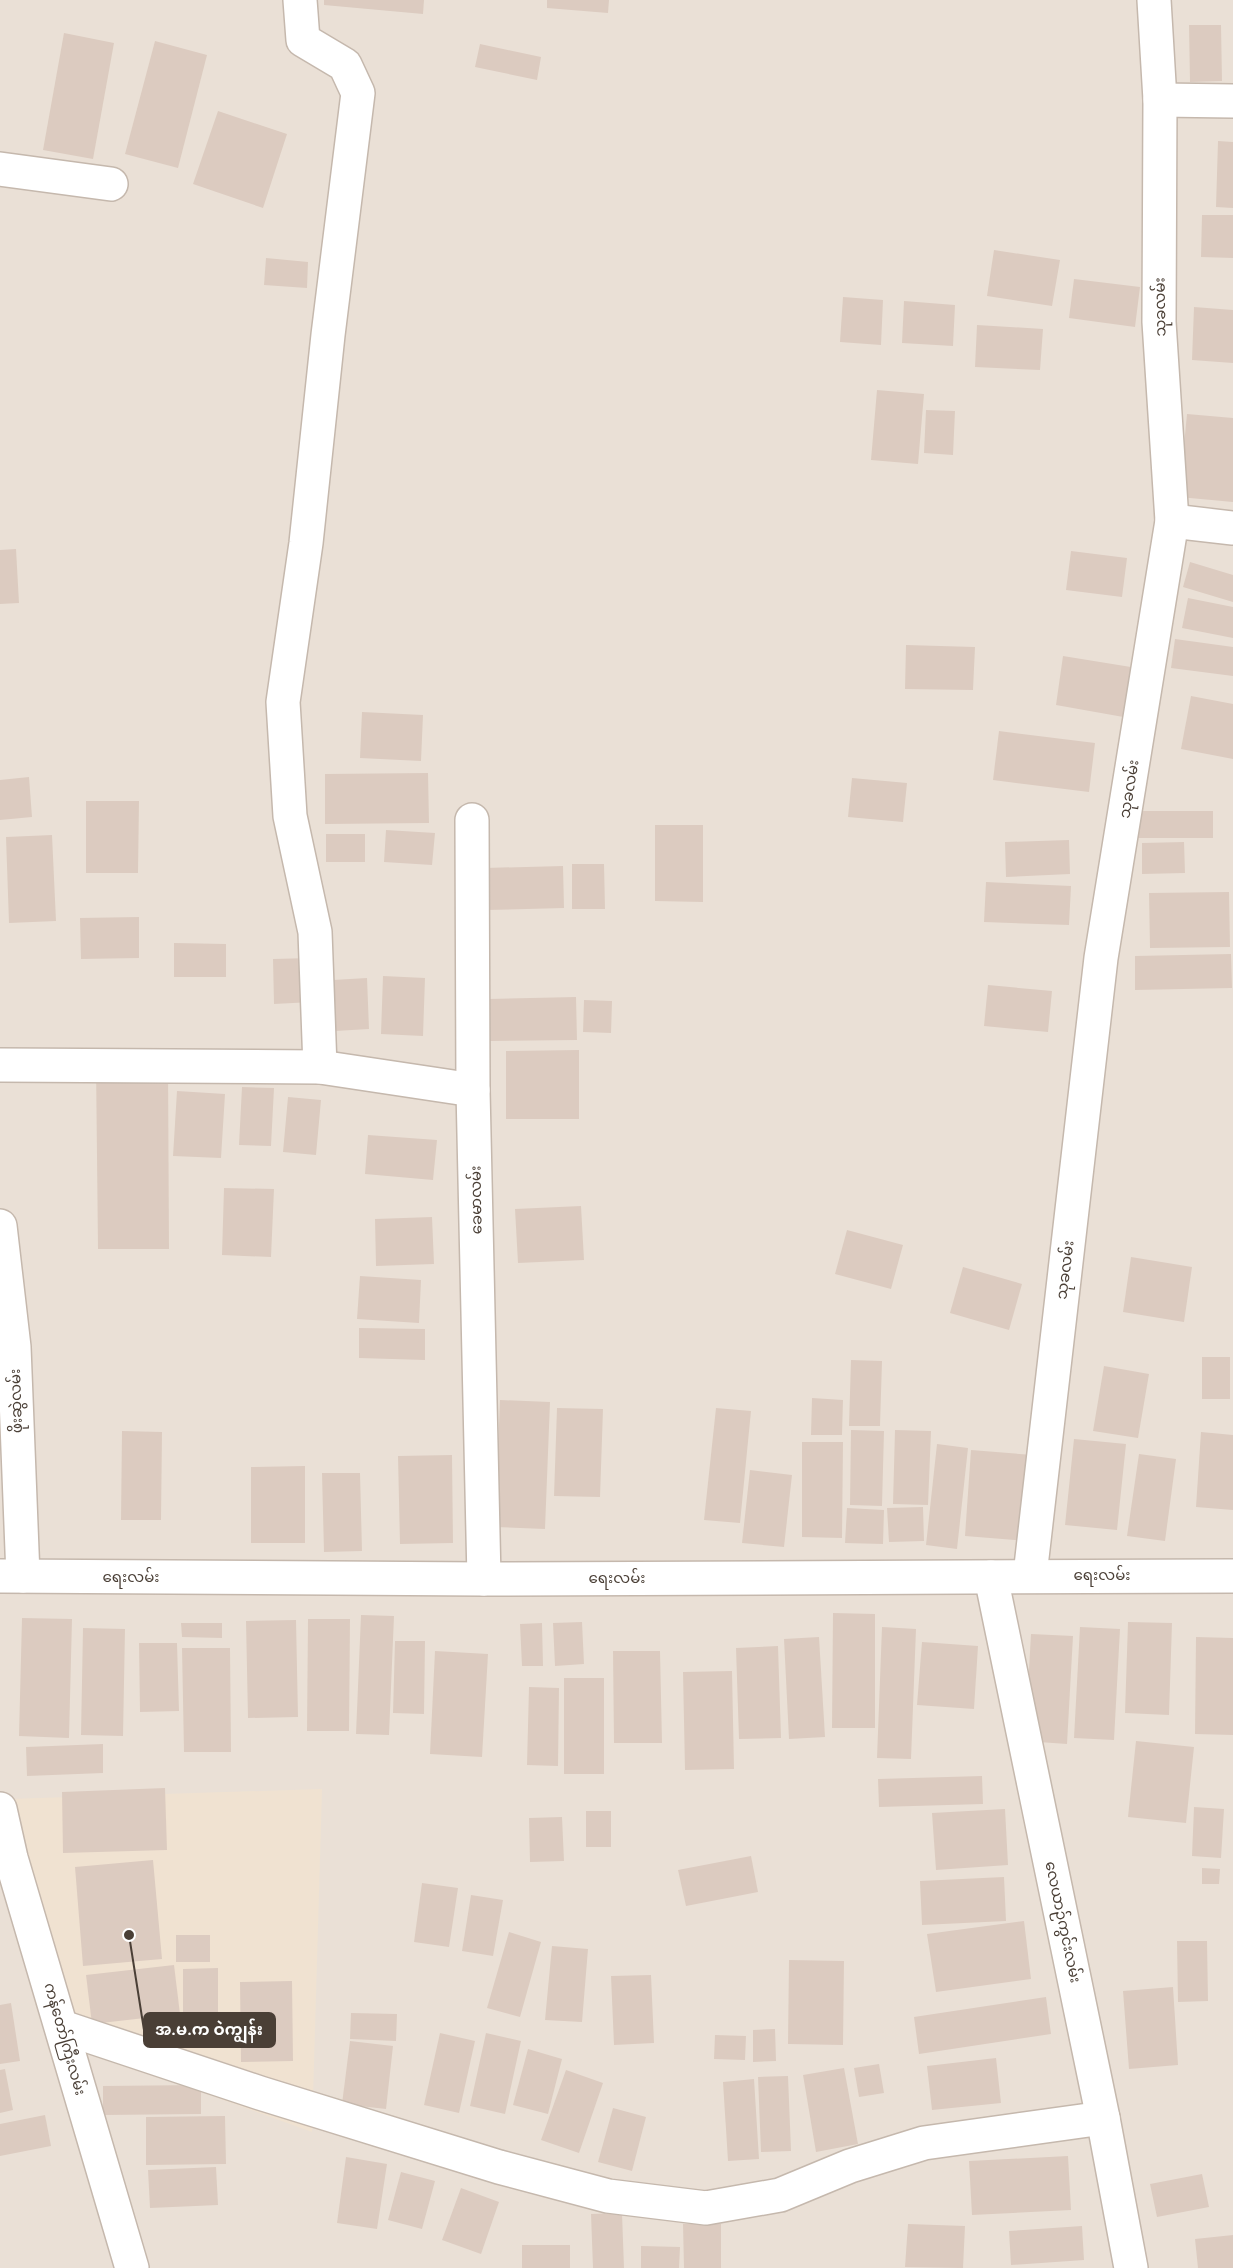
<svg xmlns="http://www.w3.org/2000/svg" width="1233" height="2268" font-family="Roboto,'Noto Sans Myanmar',sans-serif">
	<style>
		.residential { fill: #eae0d6 }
		.education { fill: #f0e2d1 }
		.building { fill: #dccbc0 }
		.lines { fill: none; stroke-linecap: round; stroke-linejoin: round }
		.minor-casing { stroke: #c5b8ad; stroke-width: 36 }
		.minor { stroke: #fff; stroke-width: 33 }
		.labels { text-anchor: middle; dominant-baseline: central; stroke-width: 4.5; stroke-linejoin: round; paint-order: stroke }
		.street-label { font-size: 15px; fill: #4a3f36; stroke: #fff }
		.leader { fill: none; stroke: #4a3f36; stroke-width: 2 }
		.callout-dot { fill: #4a3f36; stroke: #fff; stroke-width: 2 }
		.callout { fill: #4a3f36; stroke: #4a3f36; stroke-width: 2 }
		.callout-label { font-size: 16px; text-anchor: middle; font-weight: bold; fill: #fff }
	</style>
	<rect width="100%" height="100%" fill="#f6efe9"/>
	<rect class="residential" x="0" y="0" width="1233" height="2268"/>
	<polygon class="education" points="322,1789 312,2132 85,2050 9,1799"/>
	<g class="building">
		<polygon points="324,0 424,0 423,14 324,5"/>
		<polygon points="547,0 609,0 608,13 547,8"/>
		<polygon points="1189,25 1221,25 1222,81 1190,82"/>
		<polygon points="64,33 114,43 93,159 43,150"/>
		<polygon points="155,41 207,55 178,168 125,154"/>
		<polygon points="480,44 541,57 537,80 475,67"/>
		<polygon points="218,111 287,134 263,208 193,184"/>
		<polygon points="1218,141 1233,142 1233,208 1216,207"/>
		<polygon points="1202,215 1233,215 1233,258 1201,257"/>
		<polygon points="994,250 1060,260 1052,306 987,296"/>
		<polygon points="266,258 308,262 307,288 264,285"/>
		<polygon points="1074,279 1140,287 1135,327 1069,318"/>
		<polygon points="843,297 883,300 881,345 840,342"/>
		<polygon points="904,301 955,305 953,346 902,343"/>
		<polygon points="1194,307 1233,310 1233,363 1192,360"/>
		<polygon points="977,325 1043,329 1040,370 975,367"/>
		<polygon points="877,390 924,394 918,464 871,460"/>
		<polygon points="926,410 955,411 953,455 924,453"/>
		<polygon points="1187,414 1233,418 1233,502 1179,497"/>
		<polygon points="16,549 19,603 0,604 0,550"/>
		<polygon points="1071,551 1127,558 1122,597 1066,590"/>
		<polygon points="1190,562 1233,575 1233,602 1183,587"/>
		<polygon points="1188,598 1233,607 1233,638 1182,628"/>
		<polygon points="1175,639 1233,647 1233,676 1171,668"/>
		<polygon points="906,645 975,647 973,690 905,689"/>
		<polygon points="1063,656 1137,668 1129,718 1056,705"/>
		<polygon points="1191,696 1233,704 1233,759 1181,749"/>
		<polygon points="362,712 423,715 421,761 360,758"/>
		<polygon points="999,731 1095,743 1089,792 993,780"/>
		<polygon points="428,773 429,823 325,824 325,774"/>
		<polygon points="29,777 32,817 0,820 0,780"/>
		<polygon points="852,778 907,783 903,822 848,817"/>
		<polygon points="86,801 139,801 138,873 86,873"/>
		<polygon points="1135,811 1213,811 1213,838 1136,838"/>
		<polygon points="655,825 703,825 703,902 655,901"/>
		<polygon points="386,830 435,833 432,865 384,862"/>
		<rect x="326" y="834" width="39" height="28"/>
		<polygon points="52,835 56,921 9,923 6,837"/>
		<polygon points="1069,840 1070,874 1006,877 1005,842"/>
		<polygon points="1184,842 1185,873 1142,874 1142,843"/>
		<polygon points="572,864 604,864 605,909 572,909"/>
		<polygon points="563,866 564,908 486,910 485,868"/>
		<polygon points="986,882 1071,886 1069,925 984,922"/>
		<polygon points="1229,892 1230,947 1150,948 1149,893"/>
		<polygon points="139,917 139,958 81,959 80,918"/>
		<polygon points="174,943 226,944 226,977 174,977"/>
		<polygon points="1231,954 1232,988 1135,990 1135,956"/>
		<polygon points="311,958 312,1002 274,1004 273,959"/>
		<polygon points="383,976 425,978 423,1036 381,1034"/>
		<polygon points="367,978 369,1029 335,1031 333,980"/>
		<polygon points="988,985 1052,991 1048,1032 984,1026"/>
		<polygon points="576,997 577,1040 490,1041 489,999"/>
		<polygon points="584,1000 612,1001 611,1033 583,1032"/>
		<polygon points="579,1050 579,1119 506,1119 506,1051"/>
		<polygon points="96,1064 168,1064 169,1249 98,1249"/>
		<polygon points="242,1087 274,1088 271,1146 239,1145"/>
		<polygon points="177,1091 225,1094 221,1158 173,1156"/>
		<polygon points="288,1097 321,1100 316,1155 283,1152"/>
		<polygon points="368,1135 437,1140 433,1180 365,1174"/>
		<polygon points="224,1188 274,1189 271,1257 222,1255"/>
		<polygon points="581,1206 584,1260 518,1263 515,1209"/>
		<polygon points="432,1217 434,1264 376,1266 375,1219"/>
		<polygon points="847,1230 903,1245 891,1289 835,1274"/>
		<polygon points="1131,1257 1192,1267 1184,1322 1123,1312"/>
		<polygon points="963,1267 1022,1284 1009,1330 950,1313"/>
		<polygon points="360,1276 421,1280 419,1323 357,1319"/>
		<polygon points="359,1328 425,1329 425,1360 359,1358"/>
		<rect x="1202" y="1357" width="28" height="42"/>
		<polygon points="851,1360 882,1361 880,1426 849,1426"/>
		<polygon points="1104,1366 1149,1374 1138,1438 1093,1431"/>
		<polygon points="812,1398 843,1400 842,1435 811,1435"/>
		<polygon points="500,1400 550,1402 545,1529 495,1527"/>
		<polygon points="557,1408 603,1409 600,1497 554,1496"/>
		<polygon points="716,1408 751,1411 740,1523 704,1520"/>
		<polygon points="851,1430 884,1431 882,1506 850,1505"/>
		<polygon points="895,1430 931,1431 928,1505 893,1504"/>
		<polygon points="122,1431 162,1432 161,1520 121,1520"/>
		<polygon points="1201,1432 1233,1435 1233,1510 1196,1507"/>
		<polygon points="1074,1439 1126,1444 1117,1530 1065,1525"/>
		<polygon points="802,1442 843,1442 842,1538 802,1537"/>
		<polygon points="937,1444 968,1448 957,1549 926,1545"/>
		<polygon points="971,1450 1033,1455 1027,1541 965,1536"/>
		<polygon points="1139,1454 1176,1459 1165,1541 1127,1536"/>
		<polygon points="452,1455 453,1543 400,1544 398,1456"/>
		<polygon points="305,1466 305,1543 251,1543 251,1467"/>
		<polygon points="750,1470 792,1475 784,1547 742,1543"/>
		<polygon points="322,1473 360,1473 362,1551 324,1552"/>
		<polygon points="923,1507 924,1541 889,1542 887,1508"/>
		<polygon points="847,1508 884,1510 883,1544 845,1543"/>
		<polygon points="833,1613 875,1614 875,1728 832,1728"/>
		<polygon points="361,1615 394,1616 389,1735 356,1734"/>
		<polygon points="22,1618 72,1619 69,1738 19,1736"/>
		<polygon points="308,1619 350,1619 349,1731 307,1731"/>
		<polygon points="296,1620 298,1717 248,1718 246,1621"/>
		<polygon points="582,1622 584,1664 555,1666 553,1623"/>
		<polygon points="1128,1622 1172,1623 1169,1715 1125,1713"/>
		<polygon points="181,1623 222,1623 222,1638 182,1637"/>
		<polygon points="542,1623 543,1666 522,1666 520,1624"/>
		<polygon points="882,1627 916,1629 911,1759 877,1758"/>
		<polygon points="1080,1627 1120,1629 1114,1740 1074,1738"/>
		<polygon points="83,1628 125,1629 123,1736 81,1735"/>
		<polygon points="1031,1634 1073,1636 1067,1744 1025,1741"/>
		<polygon points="819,1637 825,1737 789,1739 784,1639"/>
		<polygon points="1196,1637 1233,1638 1233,1735 1195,1734"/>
		<polygon points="395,1641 425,1641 424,1714 393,1713"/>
		<polygon points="922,1642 978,1646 974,1709 917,1705"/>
		<polygon points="139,1643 177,1643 179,1711 140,1712"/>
		<polygon points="778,1646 781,1738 739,1739 736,1648"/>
		<polygon points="182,1648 230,1648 231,1752 184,1752"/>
		<polygon points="435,1651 488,1654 482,1757 430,1754"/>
		<polygon points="613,1651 660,1651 662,1743 614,1743"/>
		<polygon points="732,1671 734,1769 685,1770 683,1672"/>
		<rect x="564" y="1678" width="40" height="96"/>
		<polygon points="529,1687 559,1688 558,1766 527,1765"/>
		<polygon points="1136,1741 1194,1747 1186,1823 1128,1817"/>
		<polygon points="103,1744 103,1773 27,1776 26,1747"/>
		<polygon points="982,1776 983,1804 879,1807 878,1779"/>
		<polygon points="165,1788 167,1850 63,1853 62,1792"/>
		<polygon points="1194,1807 1224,1809 1221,1858 1192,1856"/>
		<polygon points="1005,1809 1008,1865 936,1870 932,1813"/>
		<rect x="586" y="1811" width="25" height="36"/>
		<polygon points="562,1817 564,1861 530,1862 529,1818"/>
		<polygon points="751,1856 758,1892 686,1906 678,1870"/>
		<polygon points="153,1860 162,1959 83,1966 75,1867"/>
		<polygon points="1202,1868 1220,1869 1219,1884 1202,1884"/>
		<polygon points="1004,1877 1006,1921 922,1925 920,1881"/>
		<polygon points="422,1883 458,1888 449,1947 414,1942"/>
		<polygon points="471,1895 503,1900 493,1956 462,1951"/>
		<polygon points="1024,1921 1031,1979 936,1992 927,1934"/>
		<polygon points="509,1932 541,1942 520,2017 487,2008"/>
		<rect x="176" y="1935" width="34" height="27"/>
		<polygon points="1177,1941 1207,1941 1208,2001 1178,2002"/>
		<polygon points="552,1946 588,1949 582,2022 545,2020"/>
		<polygon points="789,1960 844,1961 843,2045 788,2044"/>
		<polygon points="174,1965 180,2014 92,2024 86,1975"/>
		<polygon points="218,1968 218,2027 183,2027 183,1969"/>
		<polygon points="651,1975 654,2043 614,2045 611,1976"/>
		<polygon points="292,1981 293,2061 241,2062 240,1982"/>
		<polygon points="1173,1987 1178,2065 1129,2069 1123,1991"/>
		<polygon points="1046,1997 1051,2034 919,2054 914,2017"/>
		<polygon points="11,2003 20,2061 0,2064 0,2005"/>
		<polygon points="351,2013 397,2014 396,2041 350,2039"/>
		<polygon points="775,2029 776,2061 753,2062 753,2030"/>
		<polygon points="440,2033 475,2041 459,2113 424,2105"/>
		<polygon points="486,2033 521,2041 505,2114 470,2106"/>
		<polygon points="715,2035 746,2036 745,2060 714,2059"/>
		<polygon points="350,2041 393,2046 386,2109 342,2104"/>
		<polygon points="528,2049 562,2059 548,2114 513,2105"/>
		<polygon points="996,2058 1001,2103 932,2110 927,2066"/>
		<polygon points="879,2064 884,2093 859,2097 854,2068"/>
		<polygon points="844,2068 858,2144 816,2152 803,2075"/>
		<polygon points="5,2069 13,2110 0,2113 0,2070"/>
		<polygon points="566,2070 603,2083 579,2153 541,2140"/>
		<polygon points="788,2076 791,2151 761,2152 758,2077"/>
		<polygon points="754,2079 759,2159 728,2161 723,2082"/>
		<polygon points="201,2085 201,2114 103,2115 103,2086"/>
		<polygon points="613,2108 646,2117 632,2171 598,2162"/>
		<polygon points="45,2115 51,2146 0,2156 0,2124"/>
		<polygon points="225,2116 226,2164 146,2165 146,2117"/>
		<polygon points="1068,2156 1071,2210 972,2215 969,2161"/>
		<polygon points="346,2157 387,2164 377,2229 337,2223"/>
		<polygon points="216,2167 218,2205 150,2208 148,2170"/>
		<polygon points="401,2172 435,2181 422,2229 388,2220"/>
		<polygon points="1202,2174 1209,2207 1157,2217 1150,2184"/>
		<polygon points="461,2188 499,2202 481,2254 442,2240"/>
		<polygon points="622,2213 624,2268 593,2268 591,2214"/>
		<polygon points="683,2224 721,2224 721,2268 684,2268"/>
		<polygon points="908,2224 965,2226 963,2268 905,2267"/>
		<polygon points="1082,2226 1084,2260 1011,2265 1009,2231"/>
		<polygon points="1233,2235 1233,2268 1198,2268 1195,2239"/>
		<rect x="522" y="2245" width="48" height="23"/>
		<polygon points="641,2246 680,2247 679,2268 641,2268"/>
	</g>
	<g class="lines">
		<defs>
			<g id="minor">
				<polyline points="300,0 303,40 345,65 358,93 328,335 306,543 283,702 290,816 315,932 320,1067"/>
				<polyline points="1160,100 1233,101"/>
				<polyline points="0,169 111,184"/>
				<polyline points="1172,521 1233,528"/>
				<polyline points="472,820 473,1090 484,1579"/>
				<polyline points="0,1065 320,1067 473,1090"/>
				<polyline points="0,1226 14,1347 23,1576"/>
				<polyline points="1030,1575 1101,958 1172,521 1159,322 1160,100 1154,0"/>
				<polyline points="0,1576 484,1579 1233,1576"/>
				<polyline points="991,1577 1103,2118 1131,2268"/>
				<polyline points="0,1809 11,1858 132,2268"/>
				<polyline points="62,2027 260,2093 499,2167 608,2196 706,2208 780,2195 850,2166 924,2143 1103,2118"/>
			</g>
		</defs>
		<use href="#minor" class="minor-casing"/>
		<use href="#minor" class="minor"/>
	</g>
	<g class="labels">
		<g class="street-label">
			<text transform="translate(1160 307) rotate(-91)">သုခလမ်း</text>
			<text transform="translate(1129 789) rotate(-81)">သုခလမ်း</text>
			<text transform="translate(476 1200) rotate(-91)">ခေမာလမ်း</text>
			<text transform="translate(1065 1270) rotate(-83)">သုခလမ်း</text>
			<text transform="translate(16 1401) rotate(-92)">ဖိုးဆွဲလမ်း</text>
			<text x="1102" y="1575">ရေးလမ်း</text>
			<text x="131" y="1577">ရေးလမ်း</text>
			<text x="617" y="1578">ရေးလမ်း</text>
			<text transform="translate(1063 1922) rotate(78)">လေယာဉ်ကွင်းလမ်း</text>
			<text transform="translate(65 2039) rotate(74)">ကန်တော်ကြီးလမ်း</text>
		</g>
	</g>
	<path class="leader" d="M129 1935L144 2030"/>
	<circle class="callout-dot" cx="129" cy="1935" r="6"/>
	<rect class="callout" x="144" y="2013" width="131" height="34" rx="6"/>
	<g class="callout-label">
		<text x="209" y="2035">အ.မ.က ဝဲကျွန်း</text>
	</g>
</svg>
